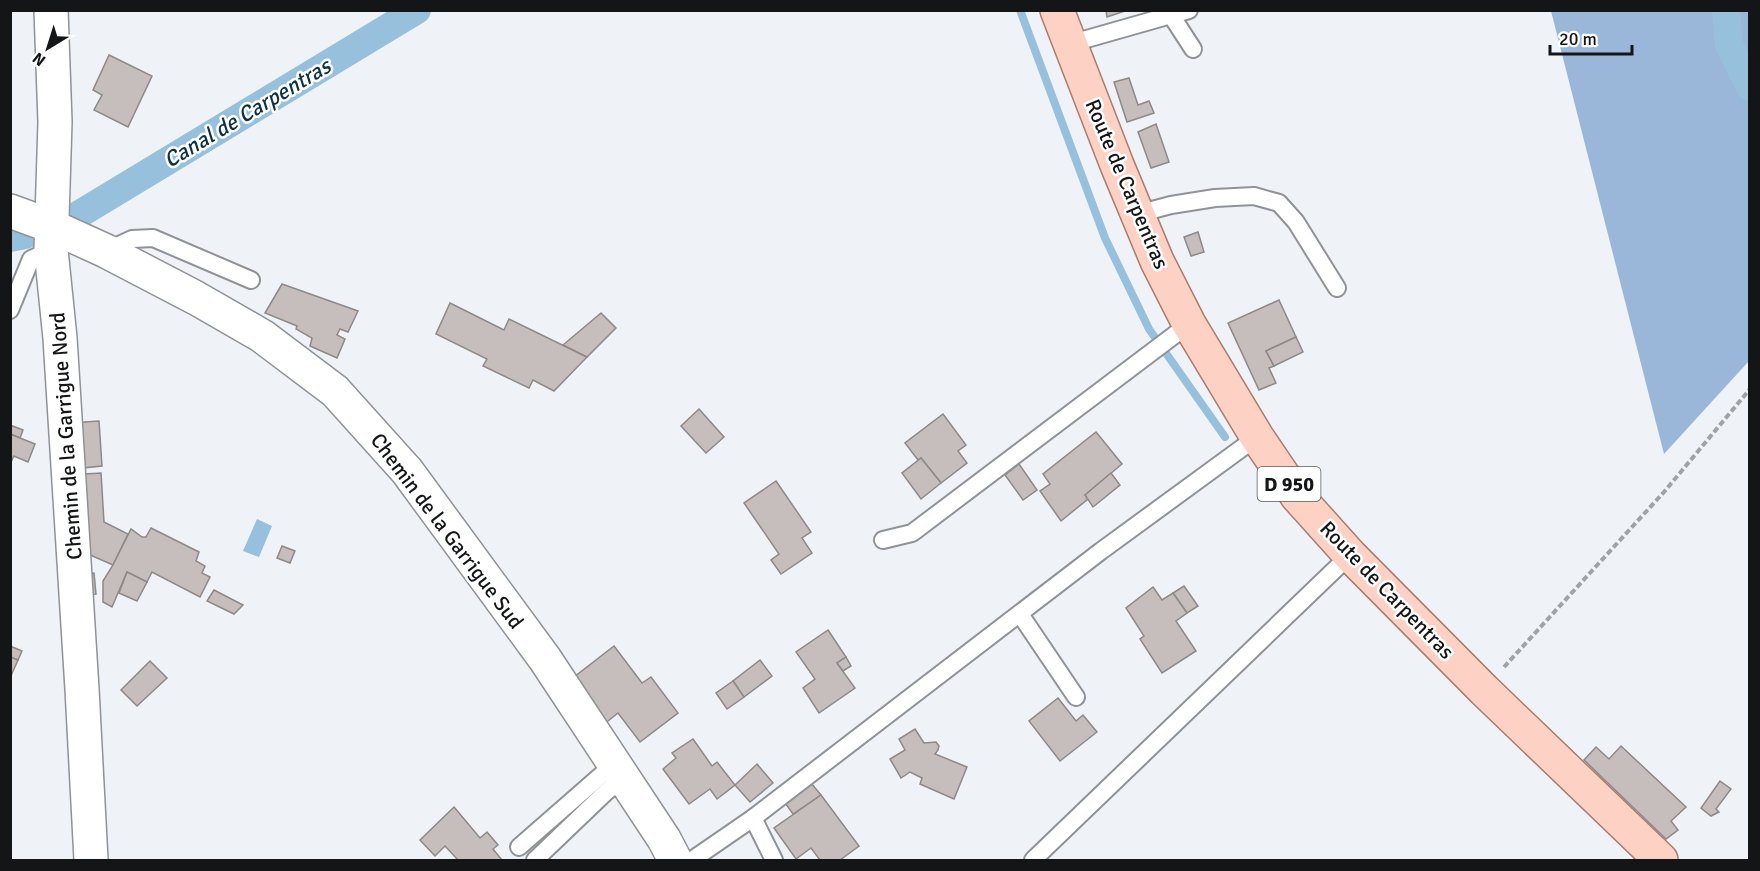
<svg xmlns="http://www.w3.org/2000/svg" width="1760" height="871" font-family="Signika,sans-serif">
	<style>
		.forest { fill: #9ab7da }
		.water { fill: #96c0dc }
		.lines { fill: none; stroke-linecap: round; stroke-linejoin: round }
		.stream { stroke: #96c0dc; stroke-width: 8 }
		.canal { stroke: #96c0dc; stroke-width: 28 }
		.building { fill: #c5bebc; stroke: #8e8886; stroke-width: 1.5 }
		.lane-casing { stroke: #8f9398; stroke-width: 20 }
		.street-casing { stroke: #8f9398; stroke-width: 36 }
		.primary-casing { stroke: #aa7c6d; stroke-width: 36 }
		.path { stroke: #9fa2a6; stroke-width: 4; stroke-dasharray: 6 3; stroke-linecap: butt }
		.lane { stroke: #fff; stroke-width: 16 }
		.street { stroke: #fff; stroke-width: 33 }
		.primary { stroke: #fdd1c4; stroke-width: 33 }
		.labels { text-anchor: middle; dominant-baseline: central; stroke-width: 5; stroke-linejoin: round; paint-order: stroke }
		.shield { fill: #fff; stroke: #5a5b5c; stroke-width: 1.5 }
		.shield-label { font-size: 20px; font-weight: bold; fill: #131516 }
		.street-label { font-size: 21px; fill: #131516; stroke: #fff }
		.water-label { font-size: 22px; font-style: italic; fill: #0c3044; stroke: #fff }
	</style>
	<rect width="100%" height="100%" fill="#eff3f8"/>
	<polygon class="forest" points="1551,11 1749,11 1749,361 1664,454"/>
	<polygon class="water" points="257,519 272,526 259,557 243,551"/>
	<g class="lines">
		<polyline class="stream" points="1020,10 1105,238 1149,329 1225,437"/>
		<g class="canal">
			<polyline points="1726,10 1729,45 1750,87"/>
			<polyline points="78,215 417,10"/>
			<polyline points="10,238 25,235"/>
		</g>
	</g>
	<g class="building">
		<polygon points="1108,10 1128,10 1107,17 1106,11"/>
		<polygon points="109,55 152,76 128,127 94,110 102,95 93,90"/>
		<polygon points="1129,78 1138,105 1149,101 1154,113 1127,122 1114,82"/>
		<polygon points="1156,124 1169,162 1151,168 1138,132"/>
		<polygon points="1198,232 1204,252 1191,256 1184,237"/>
		<polygon points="282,284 358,311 348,332 340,329 337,335 345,339 337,358 310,346 312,338 296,329 297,326 265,313"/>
		<polygon points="1279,300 1296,337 1266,351 1274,366 1269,368 1276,383 1259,390 1228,323"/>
		<polygon points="450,303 504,330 509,319 587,357 554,391 533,380 529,388 483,366 487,359 436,334"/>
		<polygon points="601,313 616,328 587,357 563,345"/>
		<polygon points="1296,337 1303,352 1274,366 1266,351"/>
		<polygon points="699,409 724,437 706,453 681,426"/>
		<polygon points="943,414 966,445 958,451 967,463 941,483 921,458 918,460 905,443"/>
		<polygon points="99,421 102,466 83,468 84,474 101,473 104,522 128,534 113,565 81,551 69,423"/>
		<polygon points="10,425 23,430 20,438 10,434"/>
		<polygon points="1096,432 1122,464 1085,495 1088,499 1061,521 1040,491 1050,484 1043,474"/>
		<polygon points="10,434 35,444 28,462 14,456 10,464"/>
		<polygon points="921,458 941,483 921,499 902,473"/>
		<polygon points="1019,464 1037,490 1023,500 1005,475"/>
		<polygon points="1111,473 1120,485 1093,507 1085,495"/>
		<polygon points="776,481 811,532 802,538 812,553 781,574 771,560 779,554 744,503"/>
		<polygon points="151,528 199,552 196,561 205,566 202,573 210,577 200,597 152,572 147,582 127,572 112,607 103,602 103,581 113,565 131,529 142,537 146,537"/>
		<polygon points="282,546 295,551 290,563 277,558"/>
		<polygon points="127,572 147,582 137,601 119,593"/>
		<polygon points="94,573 96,594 79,595 77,575"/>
		<polygon points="1184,586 1198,606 1187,613 1173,593"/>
		<polygon points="1153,587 1162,600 1173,593 1187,613 1176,621 1196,651 1162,673 1140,639 1144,636 1126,608"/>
		<polygon points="214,590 243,605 234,614 207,601"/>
		<polygon points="828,630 846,657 837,663 855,688 819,713 803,688 815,679 796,652"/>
		<polygon points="10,646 22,651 18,660 10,657"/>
		<polygon points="614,646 642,683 651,677 678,713 640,742 618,713 603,725 569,681"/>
		<polygon points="10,657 18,660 10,678"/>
		<polygon points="846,657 851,666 843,671 837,663"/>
		<polygon points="760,660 772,676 744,697 733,681"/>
		<polygon points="150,661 167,678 137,706 121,690"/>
		<polygon points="733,681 744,697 727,709 716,693"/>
		<polygon points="1058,698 1076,721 1083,715 1097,732 1060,761 1029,721"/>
		<polygon points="915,729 924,743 936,742 939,746 938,750 935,754 967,767 954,799 920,784 922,778 910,772 901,778 890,759 905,750 899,739"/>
		<polygon points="693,739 712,766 717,762 735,785 717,799 710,789 689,804 663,769 676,758 672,753"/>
		<polygon points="1621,746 1686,807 1671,821 1678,830 1666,839 1584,760 1596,747 1609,759"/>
		<polygon points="757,764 773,783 750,802 735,785"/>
		<polygon points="1720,781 1731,789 1716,809 1719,812 1711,816 1701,808"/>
		<polygon points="811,783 821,795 793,814 783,800"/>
		<polygon points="821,795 859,846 840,860 820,860 811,848 796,859 774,828"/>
		<polygon points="454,807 480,838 487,832 498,845 493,849 502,860 458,860 445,846 435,856 420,840"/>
	</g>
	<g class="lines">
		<defs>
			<g id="lane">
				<polyline points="1171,15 1189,10"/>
				<polyline points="1069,44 1171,15 1193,49"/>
				<polyline points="1137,214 1171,205 1215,198 1254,196 1279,203 1296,222 1337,288"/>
				<polyline points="106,251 132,239 153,238 251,280"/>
				<polyline points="10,310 31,259 51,250"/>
				<polyline points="883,540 912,533 1189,324"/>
				<polyline points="1020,614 1076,697"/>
				<polyline points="753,818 774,860"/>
				<polyline points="519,847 614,764"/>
				<polyline points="535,860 606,792 623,778"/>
				<polyline points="692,860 753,818 1101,551 1257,437"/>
				<polyline points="1033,860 1350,555"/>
			</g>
			<g id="street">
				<polyline points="51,10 55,122 51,250 60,338 82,689 91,860"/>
				<polyline points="10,211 51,226 106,251 196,298 262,336 335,391 407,471 545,659 664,839 675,860"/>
			</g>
			<polyline id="primary" points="1057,10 1117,165 1157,261 1189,324 1257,437 1297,496 1350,555 1484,690 1661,860"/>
		</defs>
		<use href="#lane" class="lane-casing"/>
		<use href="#street" class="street-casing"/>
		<use href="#primary" class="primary-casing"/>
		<polyline class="path" points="1504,667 1664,492 1750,389"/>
		<use href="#lane" class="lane"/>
		<use href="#street" class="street"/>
		<use href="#primary" class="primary"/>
	</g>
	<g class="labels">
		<rect class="shield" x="1257.5" y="467" width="63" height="34" rx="4.5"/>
		<g class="shield-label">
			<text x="1289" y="484">D 950</text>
		</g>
		<g class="street-label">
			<text transform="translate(1127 184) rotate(67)">Route de Carpentras</text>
			<text transform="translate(66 436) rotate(-94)">Chemin de la Garrigue Nord</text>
			<text transform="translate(447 531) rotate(53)">Chemin de la Garrigue Sud</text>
			<text transform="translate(1387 590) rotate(46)">Route de Carpentras</text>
		</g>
		<g class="water-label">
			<text transform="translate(247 113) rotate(-31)">Canal de Carpentras</text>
		</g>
	</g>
	<rect width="1760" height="871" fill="none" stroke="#131516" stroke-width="24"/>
	<g transform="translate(48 48) rotate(218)" stroke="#ffffff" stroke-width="4.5" paint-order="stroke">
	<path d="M0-4.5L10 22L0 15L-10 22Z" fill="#131516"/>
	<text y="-9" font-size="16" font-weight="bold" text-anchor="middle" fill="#131516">N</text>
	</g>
	<path d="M1550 45v9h82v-9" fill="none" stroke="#131516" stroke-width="3"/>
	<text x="1559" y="45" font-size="18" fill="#131516" stroke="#ffffff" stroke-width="4.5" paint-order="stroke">20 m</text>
</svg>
